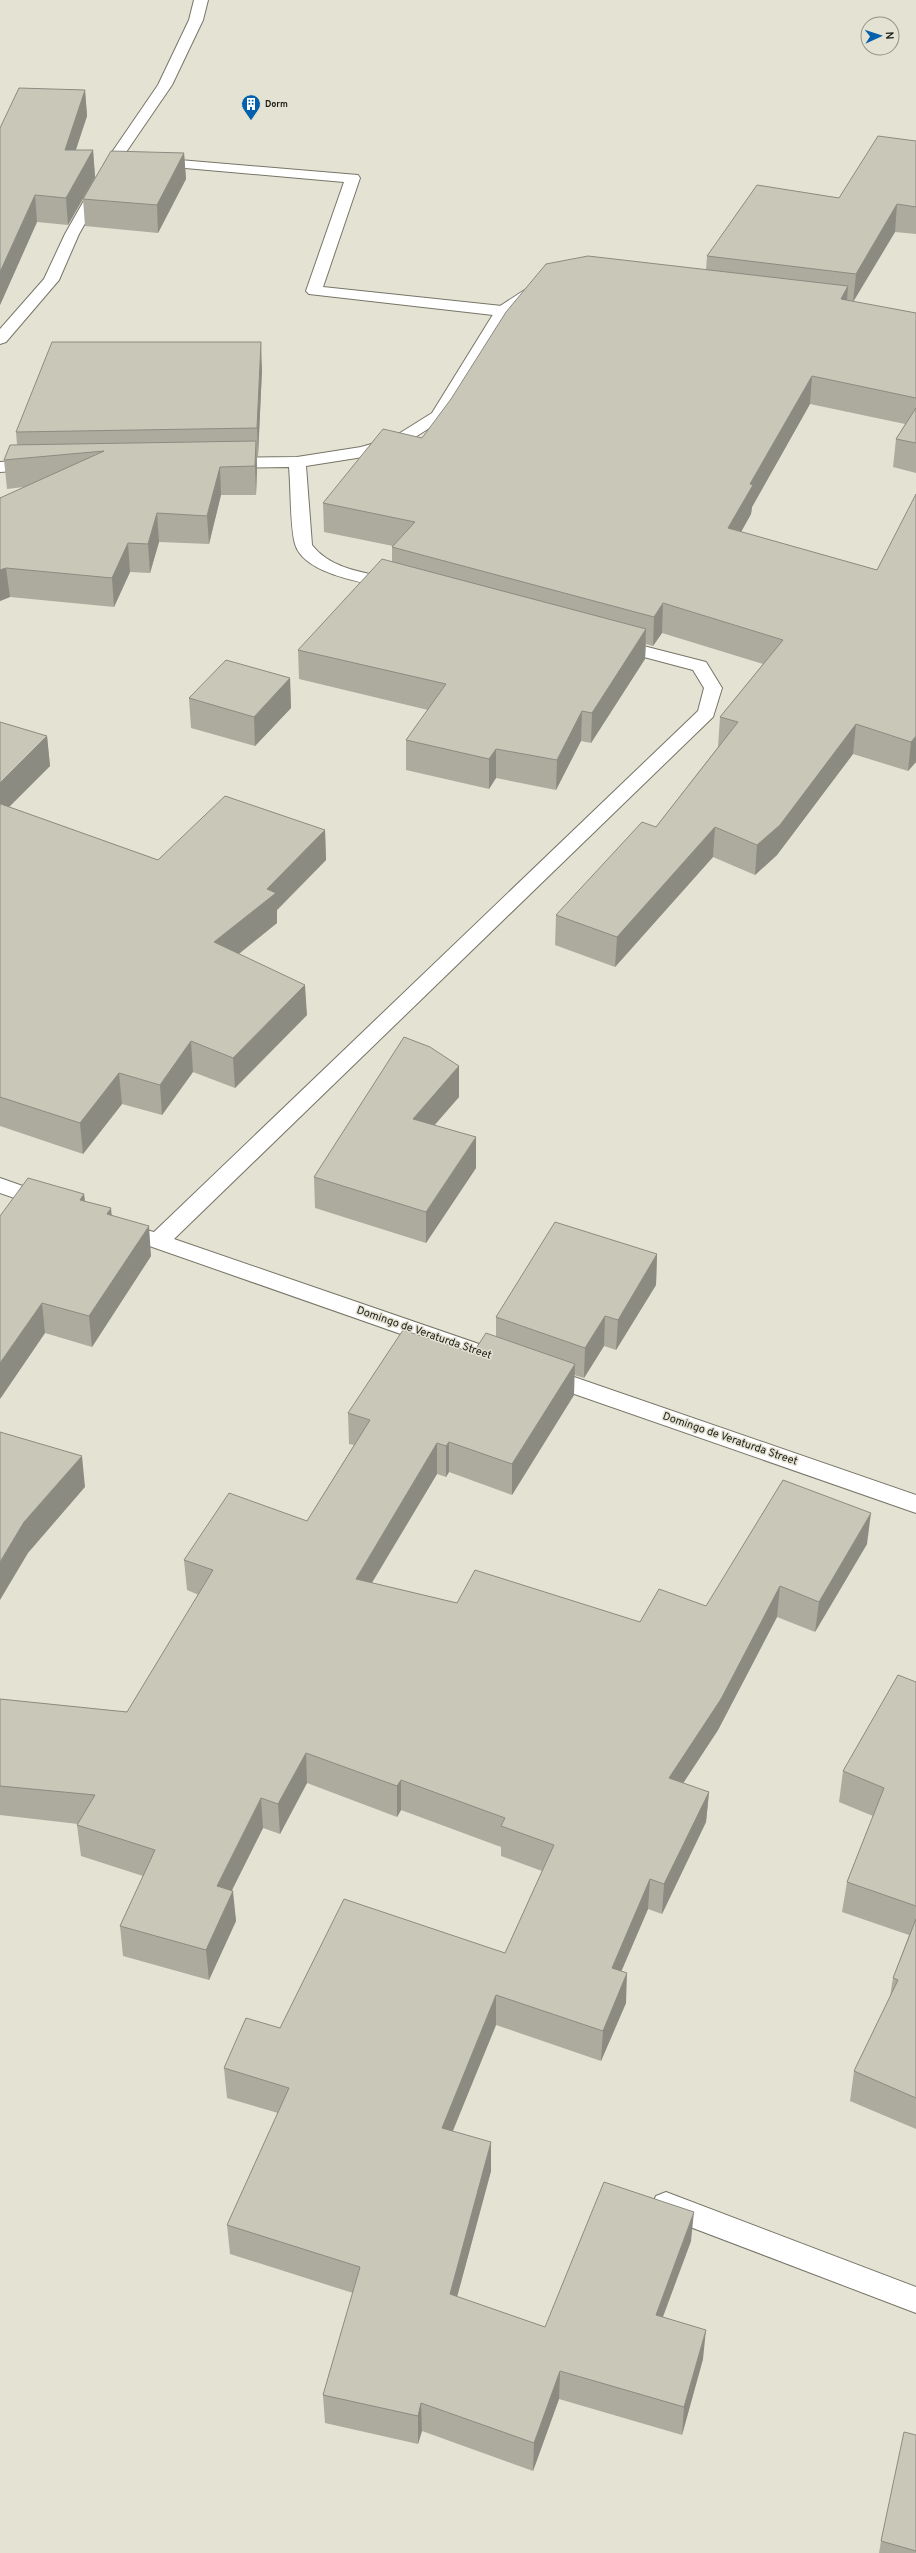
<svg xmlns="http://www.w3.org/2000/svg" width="916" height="2553" font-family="Overpass,sans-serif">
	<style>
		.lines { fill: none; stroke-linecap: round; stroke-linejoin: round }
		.lane-casing { stroke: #777567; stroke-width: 2 }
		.street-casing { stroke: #777567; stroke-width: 2 }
		.lane { fill: #fff; fill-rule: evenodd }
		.street { fill: #fff; fill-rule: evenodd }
		.wall { fill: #acab9e }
		.shaded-wall { fill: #8c8b81 }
		.building { fill: #c8c7b8; stroke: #8c8b81 }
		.labels { text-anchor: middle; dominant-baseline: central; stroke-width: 3; stroke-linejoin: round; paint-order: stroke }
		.far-poi-label { font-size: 9px; font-weight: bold; fill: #1e1d17; stroke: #e4e3d3; text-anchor: start }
		.street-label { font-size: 11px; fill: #1e1d17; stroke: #e4e3d3 }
	</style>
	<rect width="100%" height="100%" fill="#e4e3d3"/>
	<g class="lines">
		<defs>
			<polygon id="lane" points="156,158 358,175 360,178 323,287 502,306 510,311 502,316 309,294 306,291 344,182 151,165 149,162"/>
			<g id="street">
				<polygon points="194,0 208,0 203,20 172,85 122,158 79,234 59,280 6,342 0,344 0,329 44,279 65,234 108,158 158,85 189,20"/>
				<path d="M540,280L548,285L508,314L444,419L404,444L363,457L306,466L312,545C332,571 370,573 399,580L402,584L399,588L393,589C367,583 304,575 295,544C290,526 291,488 289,467L227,468L219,463L227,458L297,457L361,447L392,438L432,413L497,308Z"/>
				<polygon points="35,460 41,461 43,465 41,469 0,472 0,462"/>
				<polygon points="616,639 706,662 722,688 713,717 174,1239 511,1355 514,1361 511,1367 503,1369 495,1367 138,1242 135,1237 138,1232 146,1230 154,1232 698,711 704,688 693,670 610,648 607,644 610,640"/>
				<polygon points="0,1178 54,1197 57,1202 54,1207 46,1209 0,1193"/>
				<polygon points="545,1367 916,1495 916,1513 537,1381 534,1375 537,1369"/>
				<polygon points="666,2192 916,2287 916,2313 656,2214 652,2205 656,2196"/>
			</g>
		</defs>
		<use href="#lane" class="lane-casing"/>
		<use href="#street" class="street-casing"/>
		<use href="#lane" class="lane"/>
		<use href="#street" class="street"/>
	</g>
	<g class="wall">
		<polygon points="85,90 87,116 76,150 93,150 95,177 184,153 186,179 158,233 85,226 83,199 68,225 37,222 0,305 0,128"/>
		<polygon points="916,141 916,234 895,232 853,302 916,313 916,473 893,467 896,439 905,424 810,404 752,507 751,514 741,532 877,570 916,762 908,771 853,754 777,855 755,875 713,857 615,967 555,945 556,915 656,827 718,747 720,717 763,664 662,633 653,646 646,644 645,659 591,743 581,741 556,790 496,778 489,789 406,770 406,740 428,710 299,679 298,650 392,562 392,547 393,546 324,532 323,503 422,438 706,270 707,256 839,198"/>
		<polygon points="262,370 258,456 257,456 257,469 256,495 221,495 209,544 159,542 150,573 130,572 114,607 10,597 0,601 0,498 24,487 7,489 4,460 17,445 16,432"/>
		<polygon points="290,678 291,708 255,746 191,728 189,698"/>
		<polygon points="0,722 47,736 50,766 9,807 158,860 325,830 326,860 277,910 277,923 239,954 307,1015 235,1088 193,1072 162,1115 122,1104 83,1154 0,1126"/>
		<polygon points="459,1066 459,1097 434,1125 476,1168 426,1243 315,1208 314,1177"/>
		<polygon points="84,1194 85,1201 112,1215 151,1256 92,1347 45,1333 0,1399"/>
		<polygon points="657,1254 656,1285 616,1350 604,1346 584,1378 574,1375 574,1395 512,1495 449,1472 446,1477 437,1474 372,1583 457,1603 640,1622 706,1606 867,1544 815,1632 777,1617 718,1730 683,1783 709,1792 706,1822 662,1914 648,1909 621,1971 626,2003 601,2061 496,2025 453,2131 491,2171 457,2297 545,2327 691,2241 663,2317 703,2359 682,2435 559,2399 533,2471 422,2431 418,2444 325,2423 323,2395 353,2293 230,2254 227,2225 278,2113 227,2098 224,2068 280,2028 505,1953 542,1871 501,1856 501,1847 401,1810 397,1817 307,1783 280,1834 263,1828 232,1890 236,1921 209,1980 123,1956 120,1926 143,1876 81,1856 77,1825 78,1824 0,1815 0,1699 127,1712 199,1595 187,1590 184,1560 307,1521 354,1445 349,1444 348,1413 473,1353 496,1337 496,1317"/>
		<polygon points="916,1682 916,2129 850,2101 854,2071 890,1997 893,1978 909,1935 842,1912 847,1882 873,1816 839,1802 843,1771"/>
		<polygon points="916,2435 916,2553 879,2553 881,2541"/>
	</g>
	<g class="shaded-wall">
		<polygon points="85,90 87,116 67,176 65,150"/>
		<polygon points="93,150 95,177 68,225 66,198"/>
		<polygon points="184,153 186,179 158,233 157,205"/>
		<polygon points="35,195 37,222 0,305 0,272"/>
		<polygon points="897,204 895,232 853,302 856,274"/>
		<polygon points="848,286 846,314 841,299"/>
		<polygon points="261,342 262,370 258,456 257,428"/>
		<polygon points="812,376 810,404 752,507 751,514 727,557 728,528 750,484"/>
		<polygon points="256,441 257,469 256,495 255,466"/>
		<polygon points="220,467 221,495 209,544 207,516"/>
		<polygon points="157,513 159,542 150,573 148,544"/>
		<polygon points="128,543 130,572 114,607 112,578"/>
		<polygon points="6,568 10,597 0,601 0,570"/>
		<polygon points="663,603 662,633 653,646 654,617"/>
		<polygon points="646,629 645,659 591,743 592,713"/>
		<polygon points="290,678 291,708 255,746 254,717"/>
		<polygon points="582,711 581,741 556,790 557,760"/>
		<polygon points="856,724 853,754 777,855 755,875 757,845"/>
		<polygon points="47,736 50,766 0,816 0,783"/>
		<polygon points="916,736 916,762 908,771 911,742"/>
		<polygon points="496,749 496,778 489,789 489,759"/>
		<polygon points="715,827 713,857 615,967 617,937"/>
		<polygon points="325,830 326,860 277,910 277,923 216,972 214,942"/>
		<polygon points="305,985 307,1015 235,1088 233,1058"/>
		<polygon points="191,1041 193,1072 162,1115 160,1085"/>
		<polygon points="459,1066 459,1097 413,1150 413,1119"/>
		<polygon points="119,1073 122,1104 83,1154 80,1123"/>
		<polygon points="476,1137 476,1168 426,1243 426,1212"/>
		<polygon points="84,1194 87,1225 80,1200"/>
		<polygon points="111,1208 114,1239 107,1214"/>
		<polygon points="149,1226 151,1256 92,1347 89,1316"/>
		<polygon points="657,1254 656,1285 616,1350 618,1320"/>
		<polygon points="42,1303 45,1333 0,1399 0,1363"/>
		<polygon points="605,1316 604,1346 584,1378 585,1348"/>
		<polygon points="575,1364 574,1395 512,1495 512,1464"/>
		<polygon points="449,1442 449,1472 446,1477 446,1446"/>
		<polygon points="437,1443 437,1474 356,1609 356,1579"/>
		<polygon points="82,1456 85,1487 28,1553 0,1600 0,1562 24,1522"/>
		<polygon points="871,1513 867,1544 815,1632 819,1602"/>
		<polygon points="780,1586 777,1617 718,1730 667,1808 669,1778"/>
		<polygon points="306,1753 307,1783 280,1834 278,1804"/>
		<polygon points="401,1780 401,1810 397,1817 397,1786"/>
		<polygon points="709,1792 706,1822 662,1914 664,1884"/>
		<polygon points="261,1798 263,1828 219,1916 217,1886"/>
		<polygon points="650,1879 648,1909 610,1998 612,1968"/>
		<polygon points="233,1891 236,1921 209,1980 206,1950"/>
		<polygon points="627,1973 626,2003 601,2061 603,2031"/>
		<polygon points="496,1995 496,2025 442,2157 442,2128"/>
		<polygon points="491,2142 491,2171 450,2323 450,2294"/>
		<polygon points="694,2212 691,2241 653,2343 656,2315"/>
		<polygon points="706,2330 703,2359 682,2435 684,2407"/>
		<polygon points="560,2371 559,2399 533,2471 534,2443"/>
		<polygon points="421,2403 422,2431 418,2444 418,2416"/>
	</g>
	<g class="building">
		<polygon points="19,88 85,90 65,150 93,150 66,198 35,195 0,272 0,128"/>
		<polygon points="878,136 916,141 916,207 897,204 856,274 707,256 757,185 839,198"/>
		<polygon points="111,151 184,153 157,205 83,199"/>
		<polygon points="588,256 848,286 841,299 916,313 916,398 812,376 750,484 753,485 728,528 877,570 916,494 916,736 911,742 856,724 780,825 757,845 715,827 617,937 556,915 642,822 656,827 738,722 720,717 783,640 663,603 654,617 392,547 415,522 323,503 383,429 422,438 451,399 506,312 546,264"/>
		<polygon points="52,342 261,342 257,428 16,432"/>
		<polygon points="916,408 916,443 896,439"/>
		<polygon points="256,441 255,466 220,467 207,516 157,513 148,544 128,543 112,578 6,568 0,570 0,498 104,451 4,460 10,445"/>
		<polygon points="382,559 646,629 592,713 582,711 557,760 496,749 489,759 406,740 446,684 298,650"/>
		<polygon points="226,660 290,678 254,717 189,698"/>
		<polygon points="0,722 47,736 0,783"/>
		<polygon points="225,796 325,830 267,889 276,893 214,942 305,985 233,1058 191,1041 160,1085 119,1073 80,1123 0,1097 0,804 1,804 158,860"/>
		<polygon points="404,1037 430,1047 459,1066 413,1119 476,1137 426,1212 314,1177"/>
		<polygon points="28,1178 84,1194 80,1200 111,1208 107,1214 149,1226 89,1316 42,1303 0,1363 0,1216"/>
		<polygon points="555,1222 657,1254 618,1320 605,1316 585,1348 496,1317"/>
		<polygon points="403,1330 473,1353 486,1333 575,1364 512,1464 449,1442 446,1446 437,1443 356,1579 457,1603 475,1570 640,1622 659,1589 706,1606 783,1480 871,1513 819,1602 780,1586 721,1699 669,1778 709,1792 664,1884 650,1879 612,1968 627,1973 603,2031 496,1995 442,2128 491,2142 450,2294 545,2327 604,2182 694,2212 656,2315 706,2330 684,2407 560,2371 534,2443 421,2403 418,2416 323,2395 360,2267 227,2225 289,2088 224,2068 246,2018 280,2028 344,1899 505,1953 554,1845 501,1826 505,1818 401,1780 397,1786 306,1753 278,1804 261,1798 217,1886 233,1891 206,1950 120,1926 155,1850 77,1825 95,1795 0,1786 0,1699 127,1712 213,1570 184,1560 229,1493 307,1521 370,1420 348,1413"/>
		<polygon points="0,1432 82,1456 24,1522 0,1562"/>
		<polygon points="898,1675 916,1682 916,1906 847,1882 884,1788 843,1771"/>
		<polygon points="916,1919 916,2098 854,2071 898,1980 893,1978"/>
		<polygon points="904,2432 916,2435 916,2551 881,2541"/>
	</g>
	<defs>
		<symbol id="building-pin" viewBox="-11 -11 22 30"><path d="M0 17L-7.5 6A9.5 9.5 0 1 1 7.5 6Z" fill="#0260ad" stroke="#e4e3d3"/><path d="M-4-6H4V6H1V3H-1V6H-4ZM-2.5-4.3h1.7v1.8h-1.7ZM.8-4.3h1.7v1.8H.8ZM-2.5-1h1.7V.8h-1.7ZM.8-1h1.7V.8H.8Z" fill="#fff"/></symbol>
	</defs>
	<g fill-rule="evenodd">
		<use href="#building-pin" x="240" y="93" width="22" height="30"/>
	</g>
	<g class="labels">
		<g class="far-poi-label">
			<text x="265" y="104">Dorm</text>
		</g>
		<g class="street-label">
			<text transform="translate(424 1333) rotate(19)">Domingo de Veraturda Street</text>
			<text transform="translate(730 1439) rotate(19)">Domingo de Veraturda Street</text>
		</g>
	</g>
	<g transform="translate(880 36) rotate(87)"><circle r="19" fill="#e4e3d3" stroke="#959488"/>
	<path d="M0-3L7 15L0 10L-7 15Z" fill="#0260ad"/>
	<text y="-6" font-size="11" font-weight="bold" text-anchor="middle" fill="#1e1d17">N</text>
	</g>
</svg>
